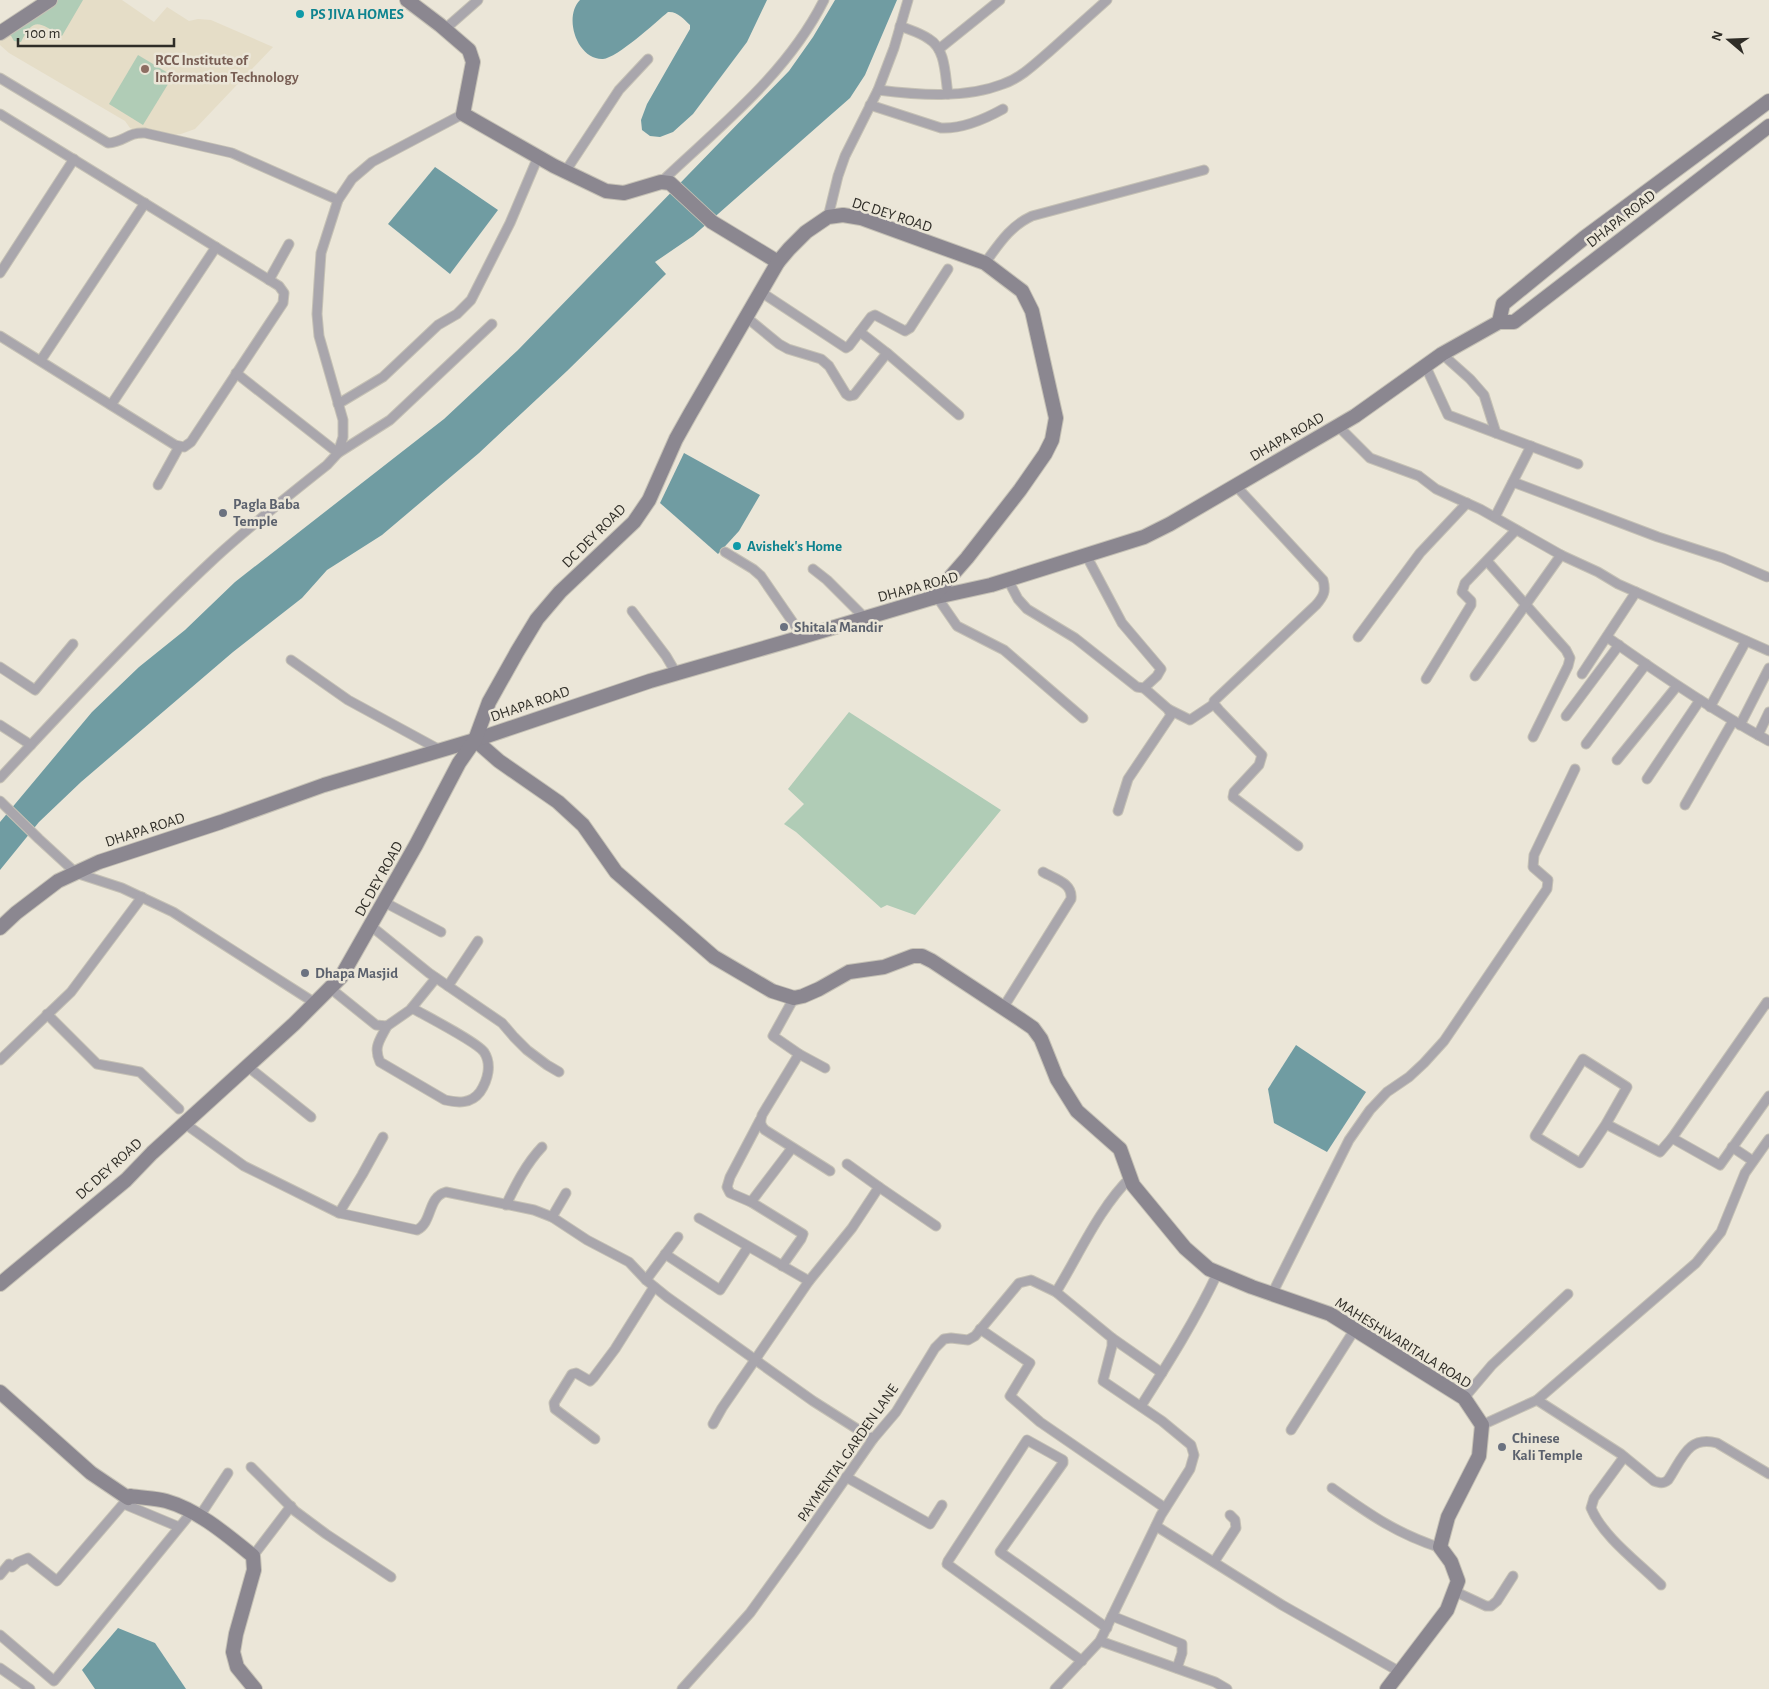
<svg xmlns="http://www.w3.org/2000/svg" width="1769" height="1689" font-family="'Alegreya Sans',sans-serif">
	<style>
		.built { fill: #e5ddc7 }
		.green { fill: #b0ccb6 }
		.water { fill: #709ca2 }
		.lines { fill: none; stroke-linecap: round; stroke-linejoin: round }
		.street-casing { stroke: #c5c1b5; stroke-width: 11 }
		.secondary-casing { stroke: #c5c1b5; stroke-width: 16 }
		.street { stroke: #a9a6ac; stroke-width: 9 }
		.secondary { stroke: #8b8790; stroke-width: 14 }
		.culture-dot { fill: #0f9aa8; stroke: #ebe6d8; stroke-width: 2 }
		.education-dot { fill: #8d6e63; stroke: #ebe6d8; stroke-width: 2 }
		.worship-dot { fill: #6b7280; stroke: #ebe6d8; stroke-width: 2 }
		.labels { text-anchor: middle; dominant-baseline: central; stroke-width: 5; stroke-linejoin: round; paint-order: stroke }
		.culture-label { font-size: 15px; font-weight: bold; fill: #0d838f; stroke: #ebe6d8; text-anchor: start }
		.education-label { font-size: 15px; font-weight: bold; fill: #785e54; stroke: #ebe6d8; text-anchor: start }
		.street-label { font-size: 15px; fill: #2f2d27; stroke: #ebe6d8 }
		.worship-label { font-size: 15px; font-weight: bold; fill: #5b616d; stroke: #ebe6d8; text-anchor: start }
	</style>
	<rect width="100%" height="100%" fill="#ebe6d8"/>
	<polygon class="built" points="52,0 122,0 154,22 167,7 189,21 198,19 211,20 273,47 195,129 181,134 173,135 135,130 130,128 125,121 9,53 0,45 0,40"/>
	<g class="green">
		<path d="M54,0H83L62,36C40,24 34,15 21,42L14,41L10,34Z"/>
		<polygon points="138,55 173,76 143,125 109,104"/>
		<polygon points="849,712 1001,810 915,915 887,905 881,908 796,832 784,824 804,804 788,789"/>
	</g>
	<g class="water">
		<path d="M580,0H767L747,42L693,114L673,132L660,137L650,136L642,130L641,120L647,104L690,29V25C684,19 677,11 668,12C656,22 617,58 603,59C577,60 563,17 580,0Z"/>
		<polygon points="835,0 897,0 865,75 850,98 693,236 655,262 666,274 567,371 479,453 382,535 327,570 302,598 233,652 81,782 39,822 0,870 0,822 92,712 139,667 185,630 235,582 444,419 518,350 789,71 813,37"/>
		<polygon points="435,167 498,210 450,274 388,224"/>
		<polygon points="684,453 760,495 739,531 718,554 660,503"/>
		<polygon points="1296,1045 1366,1092 1327,1152 1274,1123 1268,1089"/>
		<polygon points="118,1628 155,1643 186,1689 95,1689 82,1670"/>
	</g>
	<g class="lines">
		<defs>
			<g id="street">
				<path d="M900,26C910,30 921,33 929,39C946,49 945,76 948,94"/>
				<polyline points="445,29 478,0"/>
				<polyline points="939,49 1000,0"/>
				<path d="M0,78L108,143C125,142 127,132 145,133L232,153L338,200"/>
				<path d="M878,90C918,95 965,99 1003,84C1021,78 1036,63 1050,51C1069,34 1088,17 1107,0"/>
				<path d="M870,105L941,128C961,129 985,119 1003,109"/>
				<polyline points="0,114 279,286 284,293 283,303 191,442 184,447 175,445 0,336"/>
				<polyline points="565,172 619,90 648,59"/>
				<path d="M661,182C720,126 787,74 824,0"/>
				<polyline points="828,217 838,176 845,156 878,90 894,48 908,0"/>
				<path d="M985,263C999,244 1010,226 1032,216L1204,170"/>
				<polyline points="0,273 74,159"/>
				<polyline points="269,280 289,244"/>
				<polyline points="761,292 846,348 849,346 871,317 875,315 905,331 910,328 948,269"/>
				<polyline points="746,317 779,344 788,349 821,359 829,366 846,394 849,396 854,395 887,353"/>
				<polyline points="860,332 887,353 959,415"/>
				<polyline points="1442,354 1470,379 1484,395 1496,433"/>
				<polyline points="41,360 145,203"/>
				<polyline points="1425,365 1448,415 1578,464"/>
				<polyline points="236,373 338,453 390,420 492,324"/>
				<polyline points="338,404 383,377 438,325 457,314 471,300 510,223 538,157"/>
				<polyline points="111,405 216,247"/>
				<polyline points="1338,426 1370,458 1419,476 1436,489 1480,509 1561,555 1598,572 1618,584 1769,651"/>
				<polyline points="1513,482 1658,537 1723,558 1767,577"/>
				<polyline points="158,485 179,447"/>
				<path d="M1236,486L1323,580C1326,591 1324,596 1316,605L1214,701V704L1219,710L1262,755L1259,765L1234,792L1233,797L1298,846"/>
				<polyline points="1495,517 1531,446"/>
				<polyline points="725,552 753,569 761,576 803,637"/>
				<polyline points="1487,561 1566,650 1570,658 1568,666 1533,737"/>
				<polyline points="813,569 827,580 865,618"/>
				<polyline points="1008,580 1018,599 1027,609 1075,638 1137,687 1144,688 1157,676 1161,669 1122,623 1086,555"/>
				<polyline points="937,597 957,626 1004,650 1083,718"/>
				<polyline points="632,611 666,656 676,673"/>
				<polyline points="1358,637 1420,553 1467,503"/>
				<path d="M1607,637C1659,674 1712,710 1769,741"/>
				<polyline points="291,660 348,700 440,750"/>
				<polyline points="0,667 35,690 73,644"/>
				<polyline points="1582,674 1636,592"/>
				<polyline points="1475,676 1561,555"/>
				<polyline points="1426,679 1471,605 1471,601 1462,592 1465,583 1516,530"/>
				<polyline points="1710,707 1746,641"/>
				<polyline points="1168,709 1190,720 1214,704"/>
				<polyline points="1566,716 1619,645"/>
				<polyline points="0,725 31,745"/>
				<polyline points="1740,725 1769,668"/>
				<polyline points="1758,735 1769,712"/>
				<polyline points="1586,744 1646,664"/>
				<polyline points="1617,760 1677,686"/>
				<path d="M0,778C70,703 140,628 215,558C251,525 289,495 327,465L338,453L343,437V420L319,336L317,314L319,282L321,253L338,200L352,179L372,162L463,114"/>
				<polyline points="1647,779 1700,700"/>
				<polyline points="0,801 39,839 76,873 122,888 173,912 315,1003"/>
				<polyline points="1685,805 1733,721"/>
				<polyline points="1118,811 1128,779 1171,715 1168,709 1144,688"/>
				<polyline points="384,902 441,932"/>
				<polyline points="371,926 429,973 502,1023 514,1037 527,1050 547,1065 559,1072"/>
				<polyline points="448,986 478,941"/>
				<polyline points="330,988 376,1025 387,1026 410,1010 436,978"/>
				<polyline points="794,998 773,1036 799,1054"/>
				<polyline points="1769,1004 1767,1002 1672,1138 1720,1165 1769,1096"/>
				<path d="M1003,1008L1071,899C1073,883 1055,879 1043,872"/>
				<polyline points="47,1014 97,1064 140,1072 179,1109"/>
				<path d="M387,1026C380,1040 373,1047 380,1062L445,1100C458,1103 471,1104 480,1092C488,1080 492,1064 484,1052C477,1042 426,1016 412,1008"/>
				<polyline points="0,1060 71,992 142,897"/>
				<polyline points="247,1066 311,1117"/>
				<path d="M825,1068L799,1054L762,1115C760,1122 760,1125 765,1130L830,1171"/>
				<path d="M184,1123L244,1166L339,1213L417,1230C433,1222 427,1197 446,1192L534,1210L552,1217L587,1240L629,1262L646,1280L667,1297L813,1401L873,1439"/>
				<polyline points="1606,1124 1580,1163 1535,1136 1583,1059 1627,1087 1606,1124 1660,1152 1672,1138"/>
				<polyline points="1732,1147 1753,1161"/>
				<polyline points="847,1164 879,1187"/>
				<polyline points="751,1202 730,1193 727,1187 730,1177 760,1120"/>
				<path d="M506,1205C516,1184 526,1164 542,1147"/>
				<polyline points="339,1213 362,1175 383,1137"/>
				<polyline points="552,1217 566,1193"/>
				<polyline points="699,1218 809,1281 722,1408 713,1424"/>
				<polyline points="665,1254 720,1290 748,1247"/>
				<polyline points="782,1266 801,1239 803,1234 751,1202 792,1148"/>
				<polyline points="646,1280 678,1237"/>
				<polyline points="809,1281 852,1228 879,1187 936,1226"/>
				<path d="M1056,1292C1079,1255 1099,1208 1131,1177"/>
				<polyline points="1272,1294 1349,1140 1370,1110 1387,1092 1409,1077 1424,1063 1444,1041 1547,889 1548,880 1533,867 1534,855 1575,769"/>
				<polyline points="980,1329 1030,1363 1010,1396 1040,1422 1165,1508"/>
				<polyline points="1112,1338 1162,1373"/>
				<polyline points="1464,1398 1492,1365 1568,1294"/>
				<polyline points="1537,1400 1696,1263 1721,1232 1745,1173 1769,1139"/>
				<path d="M1141,1406C1169,1362 1196,1319 1218,1272"/>
				<path d="M1482,1425L1537,1400L1621,1454L1654,1481C1660,1483 1663,1484 1668,1480C1682,1459 1688,1435 1717,1443L1769,1474"/>
				<polyline points="1291,1430 1355,1329"/>
				<polyline points="595,1439 555,1409 554,1403 572,1374 576,1373 590,1381 594,1377 615,1349 654,1287"/>
				<path d="M1624,1457L1594,1498L1591,1508C1603,1537 1639,1563 1661,1585"/>
				<polyline points="251,1467 295,1511 326,1534 391,1577"/>
				<polyline points="846,1477 930,1524 942,1505"/>
				<path d="M1332,1488C1369,1514 1397,1534 1441,1548"/>
				<polyline points="124,1504 179,1527"/>
				<polyline points="199,1517 228,1473"/>
				<polyline points="1156,1526 1282,1605 1400,1672"/>
				<polyline points="253,1556 291,1506"/>
				<polyline points="1214,1562 1236,1528 1235,1520 1230,1515"/>
				<polyline points="0,1575 9,1564 12,1567 18,1562 28,1558 57,1581 130,1496"/>
				<polyline points="1454,1591 1486,1606 1491,1606 1497,1601 1513,1576"/>
				<polyline points="1112,1616 1182,1644 1182,1653 1177,1668"/>
				<polyline points="0,1635 54,1681 191,1513"/>
				<polyline points="1100,1641 1215,1682 1227,1689"/>
				<polyline points="1082,1661 947,1564 948,1561 1027,1440 1063,1460 1063,1463 1000,1552 1107,1628"/>
				<polyline points="0,1668 30,1689"/>
				<polyline points="682,1689 750,1613 797,1548 873,1439 896,1412 935,1348 944,1339 951,1338 968,1340 975,1336 1019,1283 1031,1280 1056,1292 1112,1338 1112,1346 1103,1381 1162,1421 1191,1445 1194,1455 1190,1469 1161,1515 1100,1641 1055,1689"/>
			</g>
			<g id="secondary">
				<polyline points="407,0 440,25 469,50 473,62 463,114 554,166 606,191 624,193 661,182 670,183 712,222 778,262"/>
				<polyline points="0,33 50,0"/>
				<polyline points="1499,322 1503,304 1584,238 1769,101"/>
				<polyline points="475,740 499,761 558,802 583,825 616,872 714,957 772,991 794,998 803,996 819,989 849,972 884,967 913,956 922,956 932,961 1020,1019 1033,1028 1041,1039 1057,1079 1077,1111 1120,1149 1133,1185 1185,1248 1209,1269 1252,1287 1330,1314 1464,1398 1482,1425 1479,1456 1448,1517 1440,1547 1451,1562 1458,1581 1447,1610 1387,1689"/>
				<polyline points="0,928 16,913 58,881 99,862 221,822 324,785 475,740 650,681 795,639 932,598 991,585 1144,537 1170,524 1355,416 1442,354 1499,322 1514,322 1769,126"/>
				<polyline points="0,1284 126,1180 152,1153 294,1024 341,977 416,845 459,763 475,740 489,702 517,652 537,619 560,592 634,522 649,500 676,439 690,414 778,262 789,249 806,232 828,217 843,215 861,218 985,263 1022,291 1032,311 1056,418 1052,440 1045,454 1020,490 967,558 932,598"/>
				<path d="M0,1392L91,1473L128,1498L130,1496C142,1498 155,1498 166,1501C198,1510 227,1535 253,1556L254,1570L236,1634L233,1652L237,1667L255,1689"/>
			</g>
		</defs>
		<use href="#street" class="street-casing"/>
		<use href="#secondary" class="secondary-casing"/>
		<use href="#street" class="street"/>
		<use href="#secondary" class="secondary"/>
	</g>
	<g class="culture-dot">
		<circle cx="300" cy="14" r="5"/>
		<circle cx="737" cy="546" r="5"/>
	</g>
	<circle class="education-dot" cx="145" cy="69" r="5"/>
	<g class="worship-dot">
		<circle cx="223" cy="513" r="5"/>
		<circle cx="784" cy="627" r="5"/>
		<circle cx="305" cy="973" r="5"/>
		<circle cx="1502" cy="1447" r="5"/>
	</g>
	<g class="labels">
		<g class="culture-label">
			<text x="310" y="14">PS JIVA HOMES</text>
			<text x="747" y="546">Avishek's Home</text>
		</g>
		<g class="education-label">
			<text x="155" y="60">RCC Institute of<tspan x="155" dy="17">Information Technology</tspan></text>
		</g>
		<g class="street-label">
			<text transform="translate(892 215) rotate(18)">DC DEY ROAD</text>
			<text transform="translate(1621 219) rotate(-38)">DHAPA ROAD</text>
			<text transform="translate(1287 437) rotate(-30)">DHAPA ROAD</text>
			<text transform="translate(594 536) rotate(-45)">DC DEY ROAD</text>
			<text transform="translate(918 587) rotate(-15)">DHAPA ROAD</text>
			<text transform="translate(530 704) rotate(-19)">DHAPA ROAD</text>
			<text transform="translate(145 830) rotate(-18)">DHAPA ROAD</text>
			<text transform="translate(379 879) rotate(-61)">DC DEY ROAD</text>
			<text transform="translate(109 1169) rotate(-42)">DC DEY ROAD</text>
			<text transform="translate(1403 1343) rotate(32)">MAHESHWARITALA ROAD</text>
			<text transform="translate(848 1453) rotate(-55)">PAYMENTAL GARDEN LANE</text>
		</g>
		<g class="worship-label">
			<text x="233" y="504">Pagla Baba<tspan x="233" dy="17">Temple</tspan></text>
			<text x="794" y="627">Shitala Mandir</text>
			<text x="315" y="973">Dhapa Masjid</text>
			<text x="1512" y="1438">Chinese<tspan x="1512" dy="17">Kali Temple</tspan></text>
		</g>
	</g>
	<g transform="translate(1729 40) rotate(289)" stroke="#ebe6d8" stroke-width="4" paint-order="stroke">
	<path d="M0-4L9 19L0 12L-9 19Z" fill="#2f2d27"/>
	<text y="-8" font-size="14" font-weight="bold" text-anchor="middle" fill="#2f2d27">N</text>
	</g>
	<path d="M18 38v8h156v-8" fill="none" stroke="#2f2d27" stroke-width="2.5"/>
	<text x="25" y="38" font-size="15" fill="#2f2d27" stroke="#ebe6d8" stroke-width="4" paint-order="stroke">100 m</text>
</svg>
